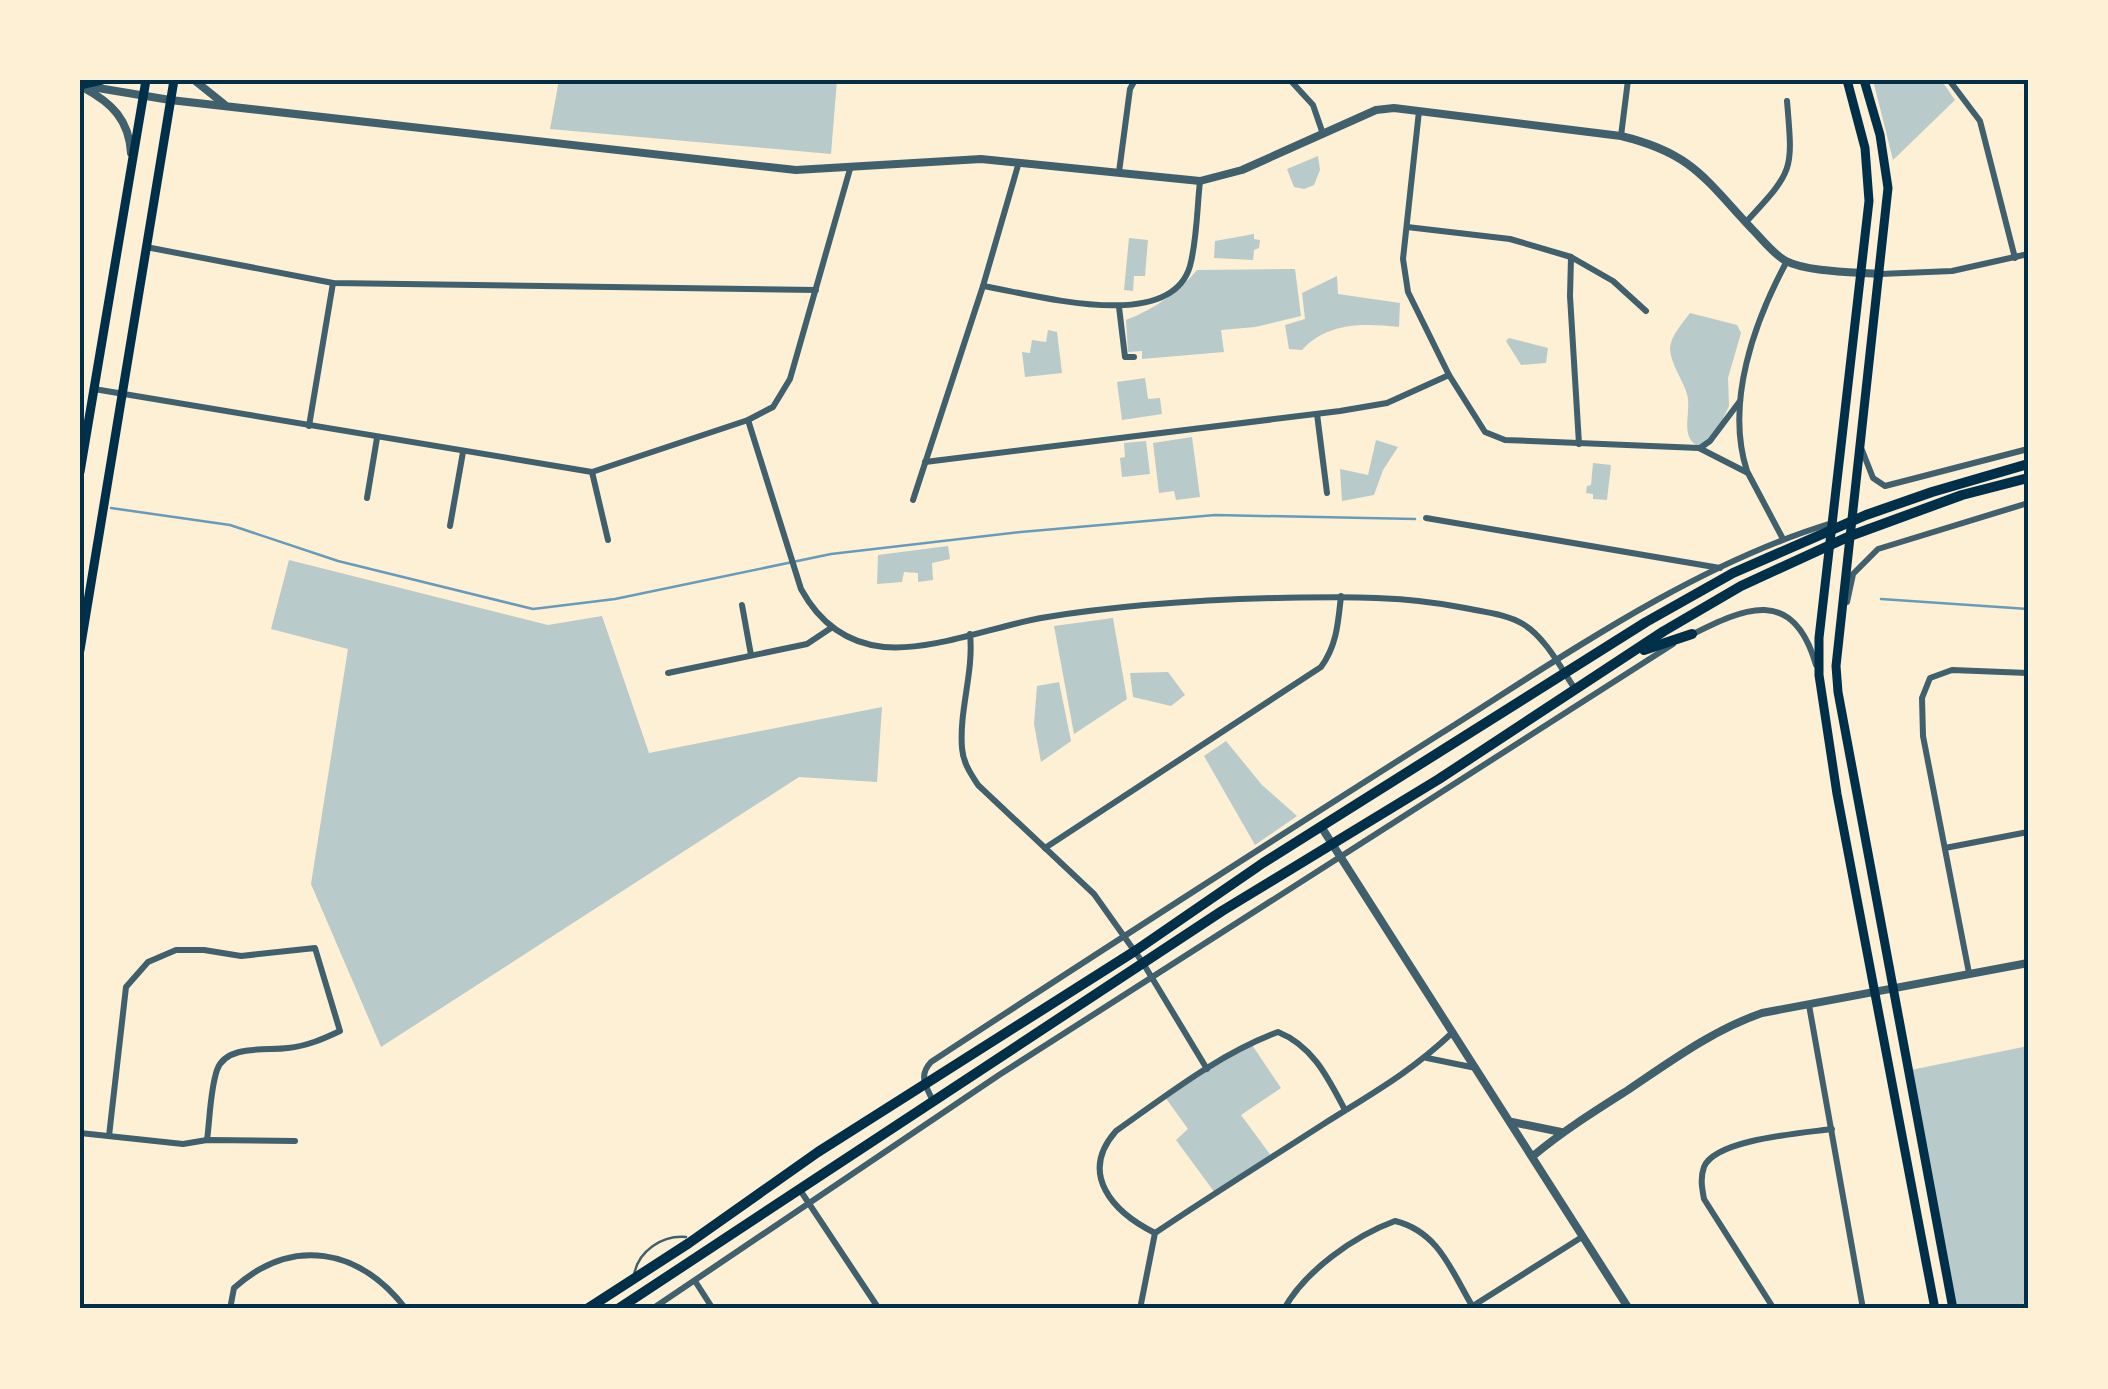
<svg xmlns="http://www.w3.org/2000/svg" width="2108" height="1389" font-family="Arial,sans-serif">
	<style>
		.green { fill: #b9caca }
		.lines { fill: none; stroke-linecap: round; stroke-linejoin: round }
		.stream { stroke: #669bbc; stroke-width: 2.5 }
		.service { stroke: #3f606c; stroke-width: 2.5 }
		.minor { stroke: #3f606c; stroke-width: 6 }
		.tertiary { stroke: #3f606c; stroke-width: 8 }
		.secondary { stroke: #003049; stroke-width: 9 }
		.primary { stroke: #003049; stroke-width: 9 }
		.trunk { stroke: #003049; stroke-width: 10 }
		.neatline { fill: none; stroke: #003049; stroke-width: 4 }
	</style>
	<rect width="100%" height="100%" fill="#fdf0d5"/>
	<g class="green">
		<polygon points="559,80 837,80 831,154 550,129"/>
		<polygon points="1873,80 1941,80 1955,100 1893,160"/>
		<polygon points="1318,156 1320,170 1314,185 1304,189 1294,187 1287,169"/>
		<polygon points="1254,234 1254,239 1260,240 1259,248 1254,250 1253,260 1214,258 1215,241"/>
		<polygon points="1129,238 1148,240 1145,276 1134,276 1133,291 1124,290"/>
		<path d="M1295,269L1301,316L1255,327L1221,330L1224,352L1142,359V351L1128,352L1126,320C1154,309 1178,293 1197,270Z"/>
		<path d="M1337,276L1338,294L1400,303L1399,327C1364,323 1327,322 1302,350L1289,349L1285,325L1305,319L1302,293Z"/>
		<path d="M1690,313L1737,325L1741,333L1728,378L1729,406L1718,429L1709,440L1698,446C1679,436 1692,413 1687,394C1683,380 1670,363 1670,348C1671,335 1683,323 1690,313Z"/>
		<polygon points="1048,330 1057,332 1062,373 1025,377 1022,352 1030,353 1032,340 1046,342"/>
		<polygon points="1509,338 1548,348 1546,363 1521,365 1506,341"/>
		<polygon points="1145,378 1148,399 1160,398 1162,414 1122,420 1117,382"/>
		<polygon points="1192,437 1200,497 1176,500 1174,491 1159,493 1153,443"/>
		<polygon points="1376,440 1398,447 1383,470 1374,495 1342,501 1340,469 1368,475"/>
		<polygon points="1146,441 1150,474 1122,477 1120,458 1125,457 1124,443"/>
		<polygon points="1593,463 1611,465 1607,500 1593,499 1593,494 1586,493 1587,486 1591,485"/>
		<polygon points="948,546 950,559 932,563 933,580 918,582 918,573 904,572 902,582 877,584 878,555"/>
		<polygon points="289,560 548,625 602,616 649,753 882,707 877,782 799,777 381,1047 311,884 348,649 271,629"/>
		<polygon points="1113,618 1127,699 1074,734 1054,626"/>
		<polygon points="1168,672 1185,695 1171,706 1133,697 1130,673"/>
		<polygon points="1059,682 1071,741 1041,762 1034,724 1037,686"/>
		<polygon points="1226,741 1262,785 1297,816 1255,845 1204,756"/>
		<polygon points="1250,1042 1281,1088 1241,1115 1272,1157 1215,1193 1176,1140 1188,1129 1165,1097"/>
		<polygon points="2028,1046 2028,1286 2022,1309 1955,1309 1911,1070"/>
	</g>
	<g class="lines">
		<g class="stream">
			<polyline points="111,508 230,525 338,561 533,609 615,599 831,554 1021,532 1215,515 1415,519"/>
			<polyline points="1881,599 2028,609"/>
		</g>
		<path class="service" d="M634,1275C638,1251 662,1235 686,1237"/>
		<g class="minor">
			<polyline points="1290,80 1313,105 1323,134"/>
			<polyline points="1949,80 1980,121 2015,258"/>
			<polyline points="1419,111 1403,259 1408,292 1449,375 1485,432 1505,440 1699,448 1748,473 1783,539"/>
			<polyline points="1621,136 1628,80"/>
			<polyline points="1119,172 1130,89 1135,80"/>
			<path d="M1746,222C1794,170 1793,172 1787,101"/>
			<polyline points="1407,227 1510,239 1571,257 1570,296 1579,444"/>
			<polyline points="146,247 333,283 816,290"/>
			<polyline points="1571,257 1613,281 1646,311"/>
			<polyline points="1880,274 1952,271 2028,254"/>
			<path d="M983,286C1033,294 1170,335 1190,266C1197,240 1197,208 1200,181"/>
			<polyline points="1119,307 1125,357 1134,357"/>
			<polyline points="94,389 592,472 748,420 773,407 790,379 850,169"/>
			<polyline points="1317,414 1327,493"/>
			<path d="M748,420L801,589C819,622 845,643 884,647C933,651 992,627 1041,618C1119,605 1196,600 1275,598C1339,597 1402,595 1465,608C1484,612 1506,614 1523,624C1545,637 1561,668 1575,689"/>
			<polyline points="309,426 333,283"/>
			<polyline points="1700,448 1710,441 1740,401"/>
			<polyline points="1862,450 1873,478 1885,486 2028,449"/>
			<polyline points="925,462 1340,411 1387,403 1449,375"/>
			<path d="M1747,471C1725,403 1754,322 1787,261"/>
			<polyline points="592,472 608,540"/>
			<polyline points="367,498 377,438"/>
			<polyline points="913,500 983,286 1019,162"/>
			<polyline points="1426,518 1720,568"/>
			<polyline points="450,526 463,452"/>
			<polyline points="1847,602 1853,574 1878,549 2028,503"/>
			<polyline points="742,605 751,655"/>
			<path d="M970,634C974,672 959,710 962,748C963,763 971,774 978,785L1094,894L1143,963L1207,1069"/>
			<path d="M1689,636C1744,608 1793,585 1816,665"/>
			<polyline points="668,673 807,644 831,628"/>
			<path d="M1045,848L1321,667C1337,645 1338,623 1341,596"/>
			<polyline points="1945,848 2028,832"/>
			<polyline points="1969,973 1923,736 1922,698 1930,678 1952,670 2028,673"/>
			<polyline points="1809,1005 1863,1309"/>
			<polyline points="1427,1058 1476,1068"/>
			<path d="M933,1101C926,1086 918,1076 931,1062C1100,951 1270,842 1440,734C1562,657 1693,565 1832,523"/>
			<polyline points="80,1133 183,1144 207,1140 295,1141"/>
			<path d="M109,1136L126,987L148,962L176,950H204L241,956L315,948L340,1031C323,1039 307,1046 288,1048C267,1051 226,1044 217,1070C210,1091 210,1118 207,1140"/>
			<polyline points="800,1190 879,1309"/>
			<path d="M1155,1233C1113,1212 1078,1174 1116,1131C1167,1095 1219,1054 1278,1032C1313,1046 1328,1078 1345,1110"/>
			<polyline points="695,1281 713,1309"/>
			<path d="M230,1309L234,1288C292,1236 359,1248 406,1309"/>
			<polyline points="652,1309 999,1075 1673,644"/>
			<path d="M1140,1309L1155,1233C1210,1196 1266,1161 1322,1125C1371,1094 1410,1073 1453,1032"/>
			<path d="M1284,1309C1305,1271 1354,1236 1395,1221C1440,1232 1452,1273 1474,1309"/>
			<polyline points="1468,1309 1582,1237"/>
			<path d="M1774,1309L1704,1199C1702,1188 1700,1178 1704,1167C1715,1139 1804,1133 1832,1129"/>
			<polyline points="2026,1309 2028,1298"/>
		</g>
		<g class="tertiary">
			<polyline points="194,80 224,104"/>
			<path d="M80,85L170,100L796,170L981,159L1200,181L1242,170L1376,110L1394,108L1621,136C1692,153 1705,179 1752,229C1762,239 1773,254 1786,261C1807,272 1855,272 1880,274"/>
			<path d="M84,88C112,103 129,120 131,153"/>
			<polyline points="1322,828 1629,1309"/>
			<polyline points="1512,1122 1561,1132"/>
			<path d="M1533,1156C1563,1131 1595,1111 1628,1090C1671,1061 1713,1030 1762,1013L2028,963"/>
		</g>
		<g class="secondary">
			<polyline points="1847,80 1865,148 1869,201 1819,638 1819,675 1837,794 1935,1309"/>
			<polyline points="1864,80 1880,135 1888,188 1836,666 1838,692 1953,1309"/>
		</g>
		<g class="primary">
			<polyline points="80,85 102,80"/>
			<polyline points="80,472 146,80"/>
			<polyline points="80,650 174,80"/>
		</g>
		<g class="trunk">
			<polyline points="1644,650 1692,634"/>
			<polyline points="587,1309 689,1243 818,1152 1135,951 1263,863 1646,622 1733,573 1866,515 1932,492 2028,464"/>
			<polyline points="618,1309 1222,911 1439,779 1664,631 1741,586 1850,536 1962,495 2028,478"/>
		</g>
	</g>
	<rect width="2108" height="1389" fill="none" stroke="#fdf0d5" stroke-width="165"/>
	<rect x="82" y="82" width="1944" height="1224" class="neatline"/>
</svg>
